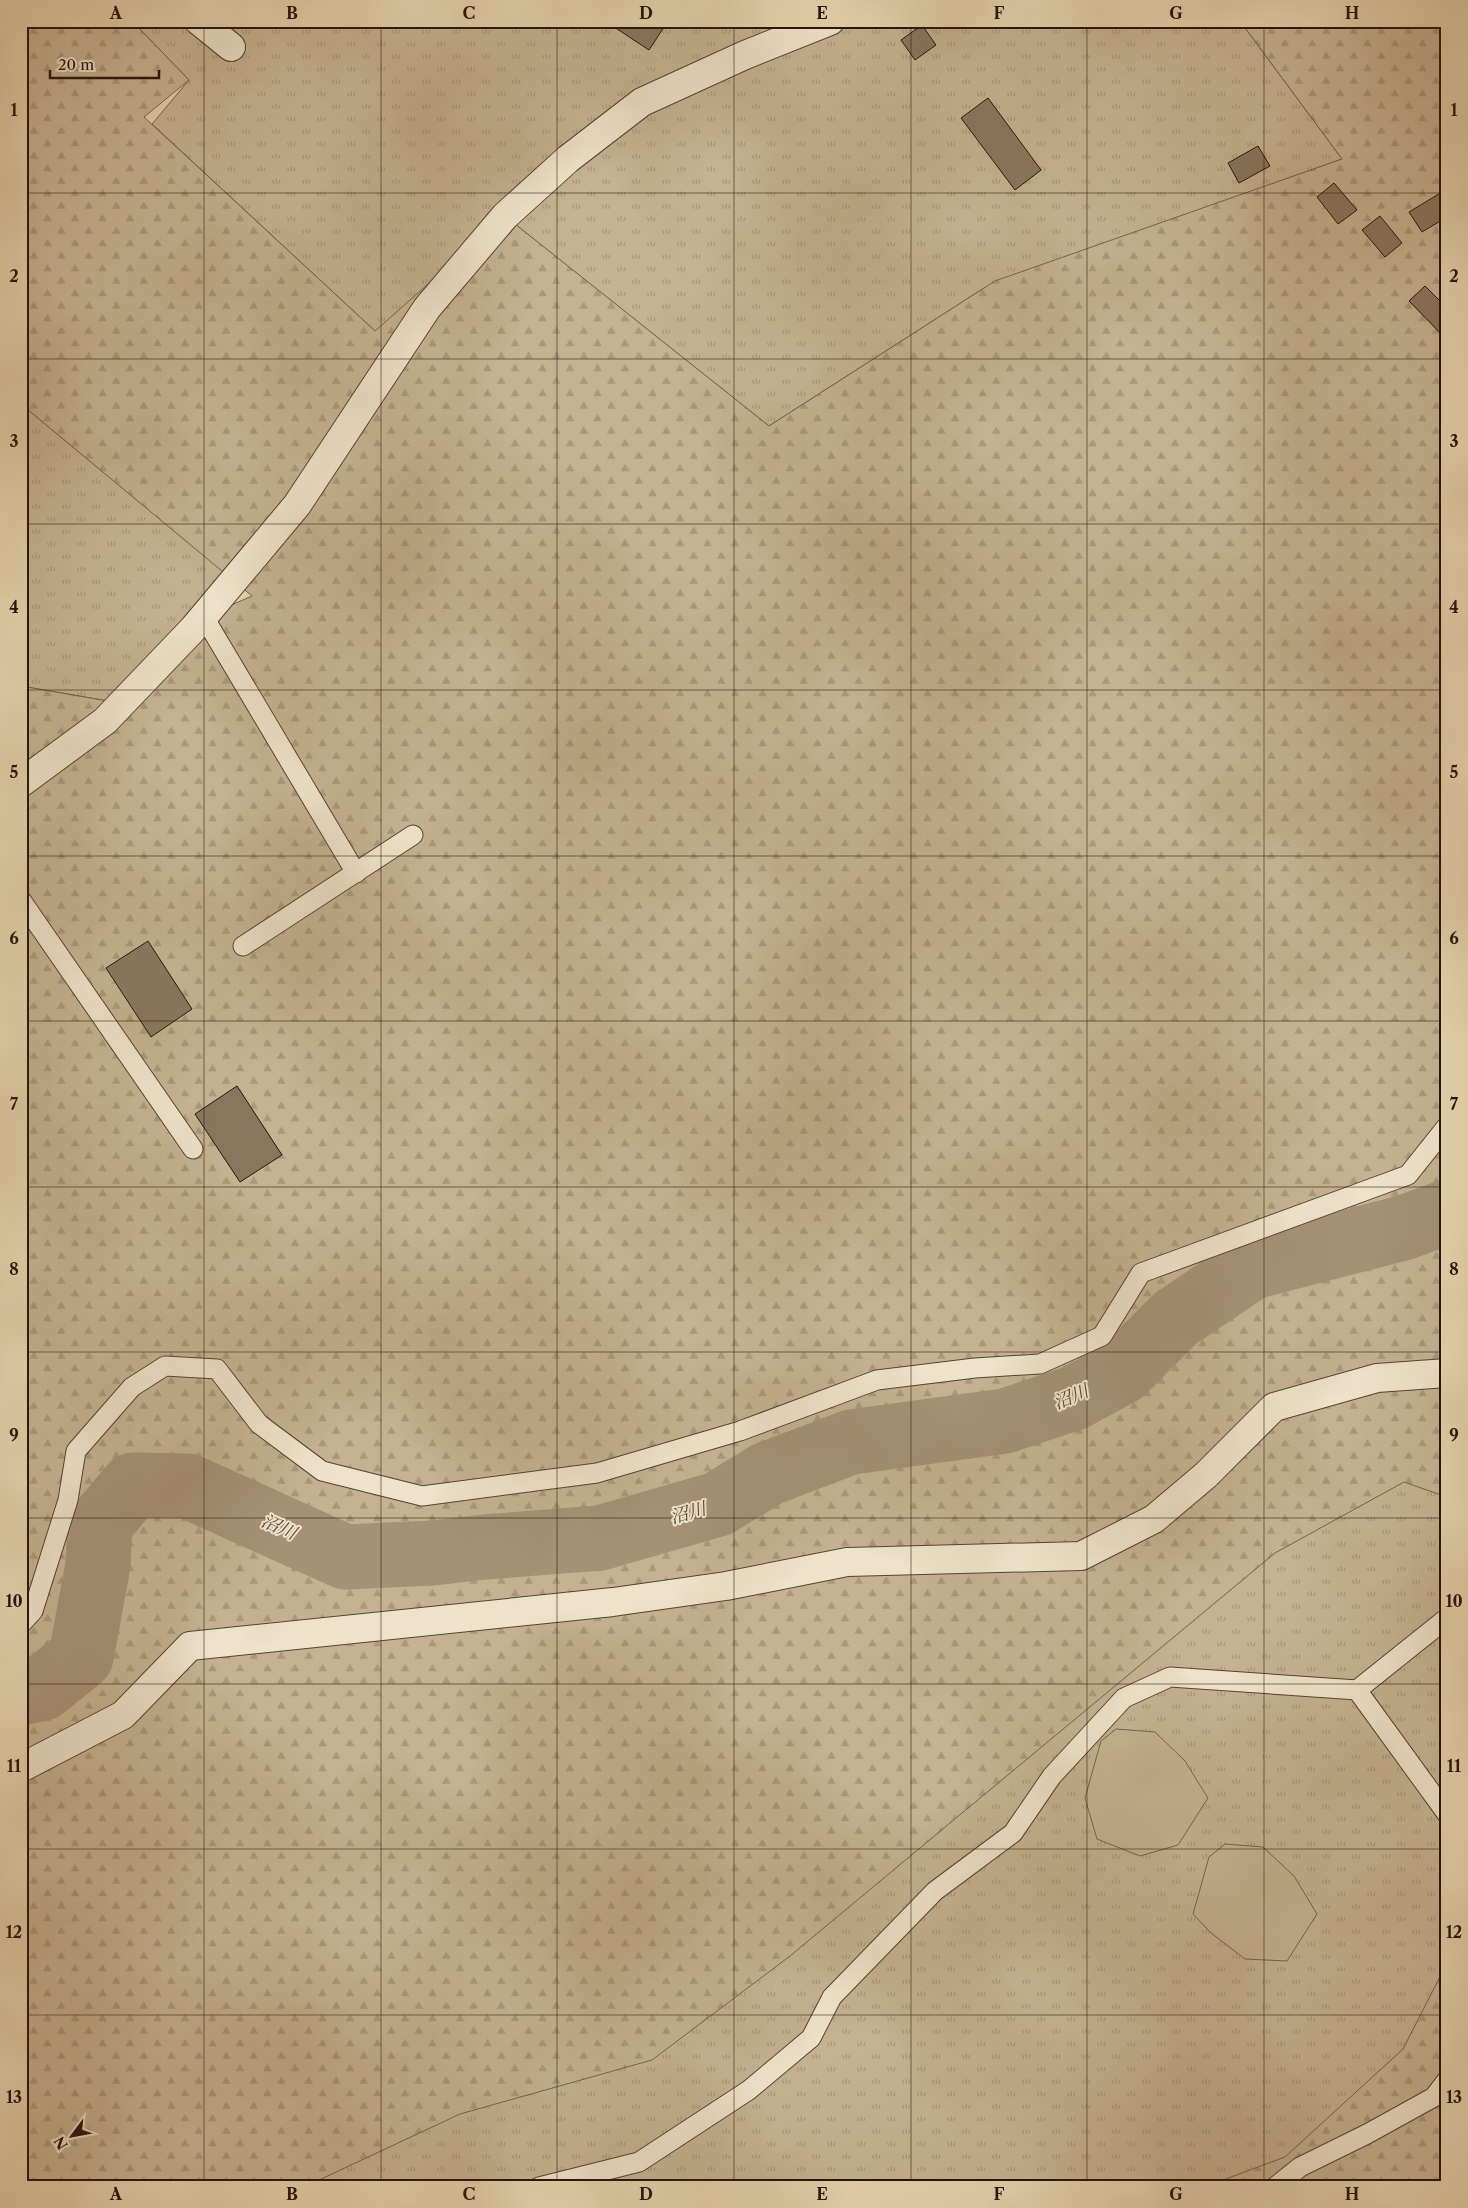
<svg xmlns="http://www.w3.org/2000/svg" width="1468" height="2208" font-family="'Libre Caslon Text','Noto Serif JP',serif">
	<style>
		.grass { fill: url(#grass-tufts); stroke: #76624e }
		.forest { fill: url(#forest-firs); stroke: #76624e }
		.garden { fill: #c5b291; stroke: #76624e }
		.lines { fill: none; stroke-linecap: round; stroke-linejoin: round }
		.river { stroke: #a59176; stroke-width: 65 }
		.building { fill: #8a765f; stroke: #28120a }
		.service-casing { stroke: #574233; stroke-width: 21 }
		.minor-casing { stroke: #574233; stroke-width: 30 }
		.tertiary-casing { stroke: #574233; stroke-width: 30 }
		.service { stroke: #eee2ca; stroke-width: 19 }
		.minor { stroke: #eee2ca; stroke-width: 28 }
		.tertiary { stroke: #eee2ca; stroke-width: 28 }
		.grid { fill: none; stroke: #28120a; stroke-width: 1; stroke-opacity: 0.55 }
		.labels { text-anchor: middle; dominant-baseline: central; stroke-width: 4; stroke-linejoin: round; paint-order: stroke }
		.water-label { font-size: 18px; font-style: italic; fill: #5a4535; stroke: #eee2ca }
		.neatline { fill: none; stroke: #28120a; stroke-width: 2 }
		.grid-label { font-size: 16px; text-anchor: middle; font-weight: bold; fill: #28120a }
	</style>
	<defs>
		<pattern id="grass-tufts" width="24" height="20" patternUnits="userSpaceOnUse" patternTransform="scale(1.25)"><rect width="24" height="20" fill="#c5b291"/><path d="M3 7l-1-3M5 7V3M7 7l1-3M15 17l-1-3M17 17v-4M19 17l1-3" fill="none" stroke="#a9987c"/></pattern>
		<pattern id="forest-firs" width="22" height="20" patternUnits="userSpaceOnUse" patternTransform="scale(1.25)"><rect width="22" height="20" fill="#c5b291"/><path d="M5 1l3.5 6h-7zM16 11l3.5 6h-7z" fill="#a9987c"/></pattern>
	</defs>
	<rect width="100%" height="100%" fill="#e5d3ad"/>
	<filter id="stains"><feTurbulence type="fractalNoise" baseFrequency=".004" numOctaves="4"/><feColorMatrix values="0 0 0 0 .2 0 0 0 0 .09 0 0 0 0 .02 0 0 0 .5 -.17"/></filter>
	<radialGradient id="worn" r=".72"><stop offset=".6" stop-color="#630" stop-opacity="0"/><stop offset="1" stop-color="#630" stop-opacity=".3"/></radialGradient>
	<g class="grass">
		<polygon points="132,21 1240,21 1342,159 984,288 769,426 521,229 375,331 152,124 189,80"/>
		<polygon points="21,404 241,586 131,705 21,686"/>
		<polygon points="1447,1458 1447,2187 139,2187 417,2012"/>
	</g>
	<g class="forest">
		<polygon points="28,21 132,21 189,80 144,117 375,331 505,216 769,426 995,281 1342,159 1240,21 1447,21 1447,1497 1404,1482 1275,1553 790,1956 652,2060 460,2114 304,2187 21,2187 21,686 131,705 204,617 252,596 21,404 21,59"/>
		<polygon points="1447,1963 1447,2187 1204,2187 1285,2157 1403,2049"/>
	</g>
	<g class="garden">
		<polygon points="1116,1729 1155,1732 1185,1761 1208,1798 1178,1845 1140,1856 1097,1839 1085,1798 1101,1741"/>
		<polygon points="1225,1844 1263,1847 1294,1876 1317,1914 1287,1961 1245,1959 1211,1933 1193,1914 1209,1857"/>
	</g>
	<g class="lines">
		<polyline class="river" points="21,1693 43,1688 81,1657 98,1565 100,1524 133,1485 188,1486 345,1557 433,1553 485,1547 600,1538 718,1504 767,1474 851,1442 1005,1421 1074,1398 1122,1372 1176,1318 1252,1267 1403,1228 1447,1212"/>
	</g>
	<g class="building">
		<polygon points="605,21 668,21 649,50"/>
		<polygon points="922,25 936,45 915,60 901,40"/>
		<polygon points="988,98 1041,170 1015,190 961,118"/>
		<polygon points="1258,146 1270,166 1239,183 1228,163"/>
		<polygon points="1334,183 1357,210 1338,224 1317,197"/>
		<polygon points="1447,189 1447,217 1422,232 1409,212"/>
		<polygon points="1380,216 1402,243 1385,257 1362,230"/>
		<polygon points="1425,286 1447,308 1447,340 1409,301"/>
		<polygon points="148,941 192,1009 151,1037 106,968"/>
		<polygon points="237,1086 282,1155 240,1182 195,1114"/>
	</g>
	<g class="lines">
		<defs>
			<g id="service">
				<polyline points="204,617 356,873"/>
				<polyline points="21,900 193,1149"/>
				<polyline points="243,946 413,835"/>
				<polyline points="1447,1618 1357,1690 1447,1814"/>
				<polyline points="21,1624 33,1611 68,1500 76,1451 132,1387 165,1366 217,1369 259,1424 322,1471 422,1496 597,1473 740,1431 877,1380 975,1368 1040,1364 1102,1336 1141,1273 1408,1175 1447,1126"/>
				<polyline points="539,2187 639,2162 749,2090 811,2038 832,1997 935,1891 1013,1833 1052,1776 1124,1698 1170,1677 1357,1690"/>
				<polyline points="1275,2187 1300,2167 1367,2134 1434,2097 1447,2080"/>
			</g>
			<g id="minor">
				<polyline points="199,21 231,47"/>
				<polyline points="21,783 105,721 194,628 297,505 427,308 505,216 568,159 642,102 745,55 830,21"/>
			</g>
			<polyline id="tertiary" points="21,1768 123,1715 190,1646 613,1602 726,1586 847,1562 1081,1556 1154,1519 1206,1475 1274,1407 1377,1378 1447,1373"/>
		</defs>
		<use href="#service" class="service-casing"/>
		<use href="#minor" class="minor-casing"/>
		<use href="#tertiary" class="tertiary-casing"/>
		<use href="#service" class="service"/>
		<use href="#minor" class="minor"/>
		<use href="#tertiary" class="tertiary"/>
	</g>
	<path class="grid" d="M204,21V2187M381,21V2187M557,21V2187M734,21V2187M911,21V2187M1087,21V2187M1264,21V2187M21,193H1447M21,359H1447M21,524H1447M21,690H1447M21,856H1447M21,1021H1447M21,1187H1447M21,1352H1447M21,1518H1447M21,1684H1447M21,1849H1447M21,2015H1447"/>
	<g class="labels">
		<g class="water-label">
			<text transform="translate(1071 1397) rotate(-23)">沼川</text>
			<text transform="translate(688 1513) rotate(-16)">沼川</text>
			<text transform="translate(279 1527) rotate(24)">沼川</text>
		</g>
	</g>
	<rect width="1468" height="2208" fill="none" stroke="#e5d3ad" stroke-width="55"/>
	<g transform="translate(72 2136) rotate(238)" stroke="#eee2ca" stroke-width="4" paint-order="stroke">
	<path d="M0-4L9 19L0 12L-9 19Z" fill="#28120a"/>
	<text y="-8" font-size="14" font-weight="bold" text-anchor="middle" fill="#28120a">N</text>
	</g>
	<path d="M50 70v8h109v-8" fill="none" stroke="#28120a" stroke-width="2.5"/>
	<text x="58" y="70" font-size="15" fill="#28120a" stroke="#eee2ca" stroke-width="4" paint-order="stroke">20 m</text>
	<rect x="28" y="28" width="1412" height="2152" class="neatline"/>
	<g class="grid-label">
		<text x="116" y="19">A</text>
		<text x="292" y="19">B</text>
		<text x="469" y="19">C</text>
		<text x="646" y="19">D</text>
		<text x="822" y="19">E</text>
		<text x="999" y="19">F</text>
		<text x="1176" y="19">G</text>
		<text x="1352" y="19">H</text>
		<text x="14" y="116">1</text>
		<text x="1454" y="116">1</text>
		<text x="14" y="282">2</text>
		<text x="1454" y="282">2</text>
		<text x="14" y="447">3</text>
		<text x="1454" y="447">3</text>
		<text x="14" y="613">4</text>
		<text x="1454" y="613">4</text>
		<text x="14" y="778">5</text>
		<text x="1454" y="778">5</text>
		<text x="14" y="944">6</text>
		<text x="1454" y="944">6</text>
		<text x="14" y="1110">7</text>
		<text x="1454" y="1110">7</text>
		<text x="14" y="1275">8</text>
		<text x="1454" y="1275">8</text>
		<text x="14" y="1441">9</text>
		<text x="1454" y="1441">9</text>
		<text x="14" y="1607">10</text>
		<text x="1454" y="1607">10</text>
		<text x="14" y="1772">11</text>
		<text x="1454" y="1772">11</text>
		<text x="14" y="1938">12</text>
		<text x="1454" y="1938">12</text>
		<text x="14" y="2103">13</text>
		<text x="1454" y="2103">13</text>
		<text x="116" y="2200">A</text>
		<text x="292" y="2200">B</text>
		<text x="469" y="2200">C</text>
		<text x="646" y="2200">D</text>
		<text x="822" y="2200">E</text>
		<text x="999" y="2200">F</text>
		<text x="1176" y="2200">G</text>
		<text x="1352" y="2200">H</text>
	</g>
	<rect width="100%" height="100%" filter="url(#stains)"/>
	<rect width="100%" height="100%" fill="url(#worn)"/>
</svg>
